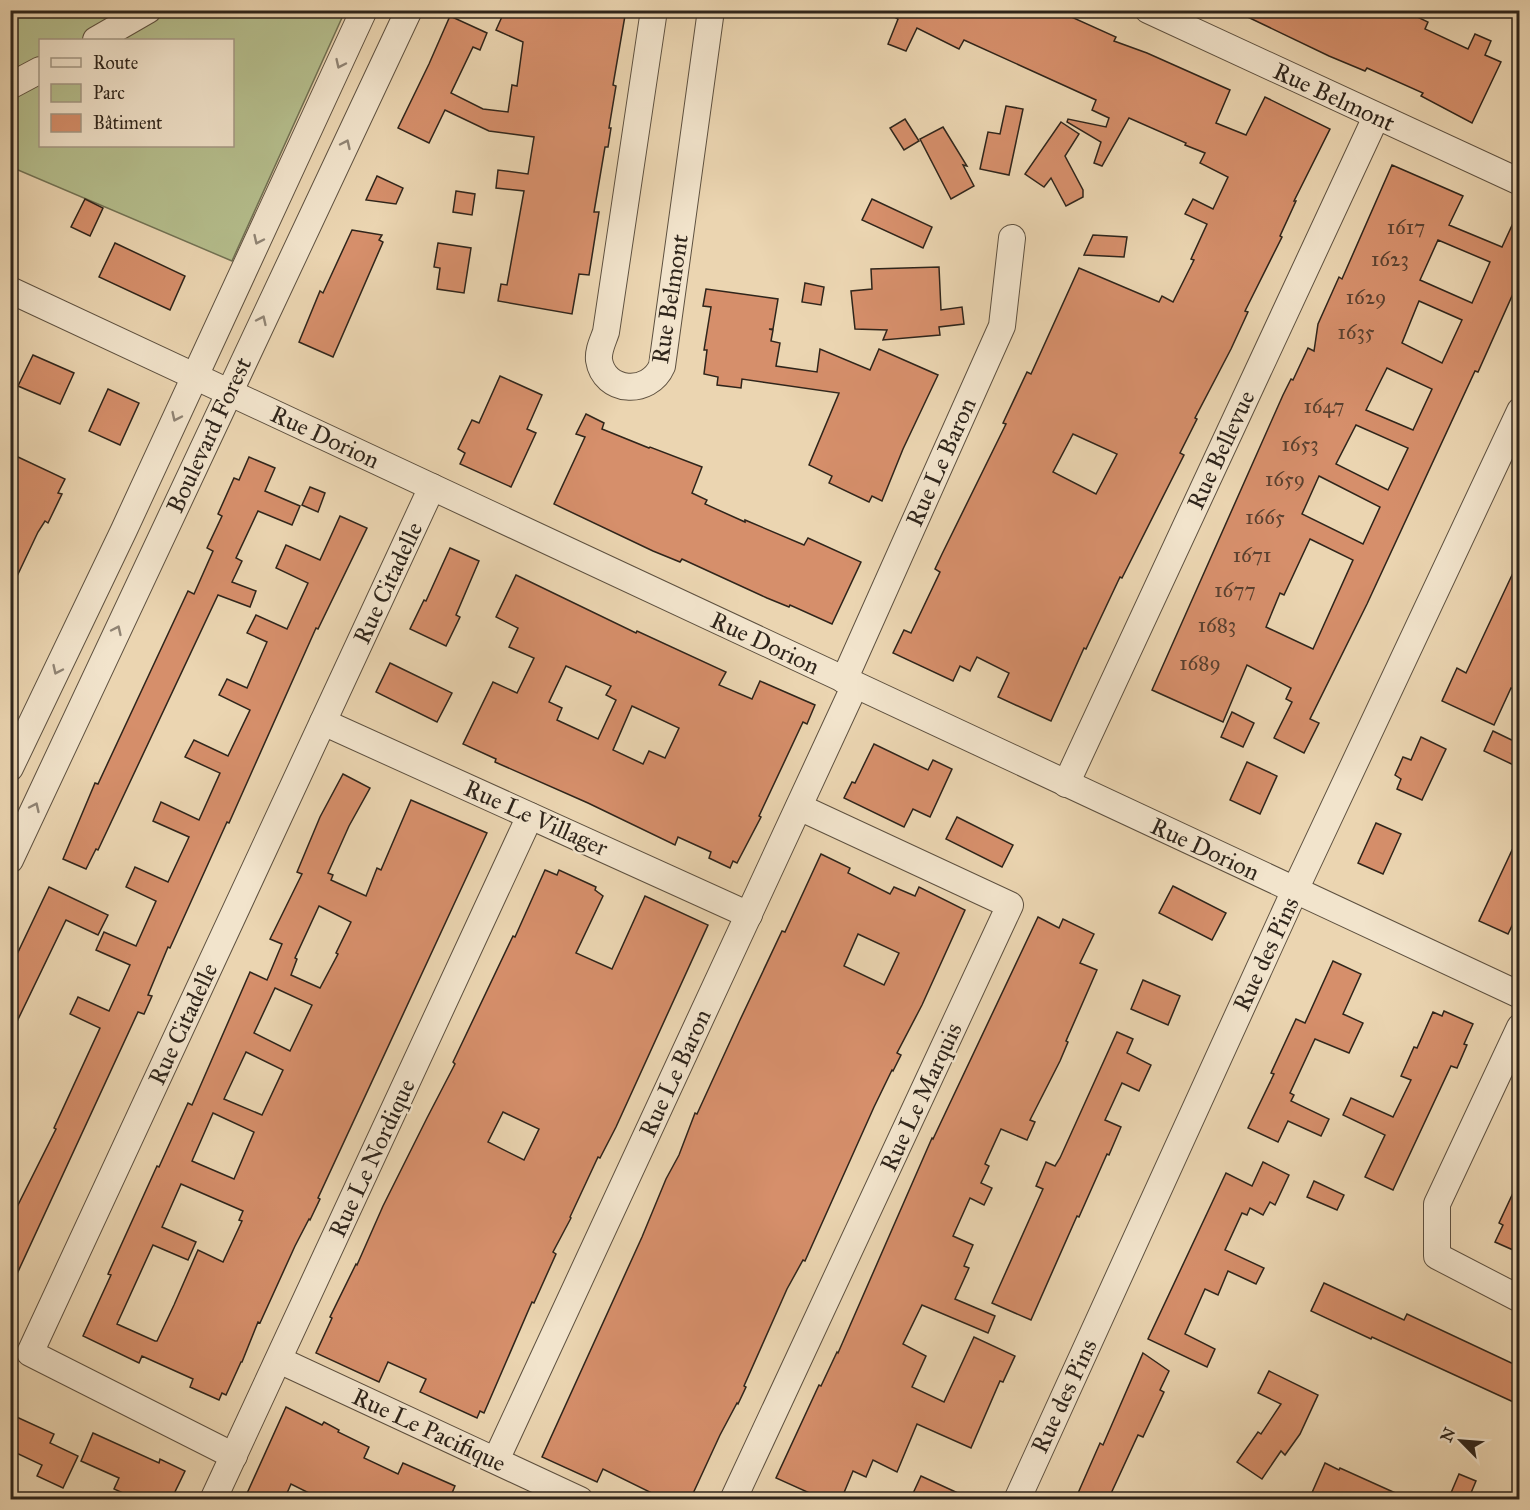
<svg xmlns="http://www.w3.org/2000/svg" width="1530" height="1510" font-family="'IM FELL Great Primer',serif">
	<style>
		.green { fill: #b5be8d; stroke: #727254; stroke-width: 1.5; fill-rule: evenodd }
		.building { fill: #d68f6b; stroke: #2f251b; stroke-width: 1.5; fill-rule: evenodd }
		.lines { fill: none; stroke-linecap: round; stroke-linejoin: round }
		.minor-casing { stroke: #5e5140; stroke-width: 28 }
		.minor { stroke: #f2e4cc; stroke-width: 26 }
		.oneway { stroke: #908474 }
		.labels { text-anchor: middle; dominant-baseline: central; stroke-width: 4.5; stroke-linejoin: round; paint-order: stroke }
		.number-label { font-size: 21px; fill: #59402f }
		.street-label { font-size: 24px; fill: #2f251b; stroke: #f2e4cc }
	</style>
	<rect width="100%" height="100%" fill="#ebd5b1"/>
	<filter id="stains"><feTurbulence type="fractalNoise" baseFrequency=".00333" numOctaves="4"/><feColorMatrix values="0 0 0 0 .2 0 0 0 0 .09 0 0 0 0 .02 0 0 0 .5 -.17"/></filter>
	<radialGradient id="worn" r=".72"><stop offset=".6" stop-color="#630" stop-opacity="0"/><stop offset="1" stop-color="#630" stop-opacity=".3"/></radialGradient>
	<path class="green" d="M10,11H345L232,261L11,167ZM40,40H232V146H40Z"/>
	<g class="building">
		<polygon points="505,10 626,10 613,85 616,86 609,128 611,128 608,147 605,147 594,212 599,212 589,275 579,274 572,314 498,301 501,284 507,285 524,191 496,188 498,170 528,174 534,137 489,131 445,110 429,143 398,128 429,64 450,16 487,33 480,50 473,47 451,93 483,109 508,112 512,85 517,86 523,42 496,30"/>
		<path d="M882,10H1056L1116,37L1114,41L1147,53L1230,90L1216,123L1246,135L1265,97L1330,129L1294,201H1296L1280,236L1282,237L1245,311L1248,312L1231,349L1195,418L1197,419L1180,453L1184,455L1122,578L1120,577L1086,649L1084,648L1051,721L998,697L1009,673L977,657L970,671L960,666L953,681L893,653L904,630L911,633L940,572L935,569L942,554L1006,424L1003,423L1027,372L1031,374L1079,268L1159,302L1162,296L1173,302L1194,260L1191,259L1207,224L1185,214L1193,199L1213,209L1228,177L1200,163L1205,153L1185,145L1186,143L1129,118L1102,166L1094,163L1101,142L1067,122L1068,119L1106,127L1109,118L1092,110L1096,100L964,40L959,49L917,28L906,51L888,44L898,19ZM1073,434L1117,454L1096,494L1053,472Z"/>
		<polygon points="1233,10 1403,10 1428,22 1425,29 1468,49 1475,34 1491,41 1485,55 1501,62 1472,123 1421,96 1423,93 1367,68 1365,71 1329,56"/>
		<polygon points="1006,106 1023,109 1009,175 980,169 988,132 1000,134"/>
		<polygon points="905,119 919,141 904,150 890,128"/>
		<polygon points="1061,122 1079,134 1065,156 1083,190 1083,197 1066,206 1051,178 1044,187 1025,174"/>
		<polygon points="943,127 967,166 963,165 974,186 951,199 920,139"/>
		<path d="M1392,165L1463,196L1449,225L1502,247L1520,208V278L1478,372L1475,371L1367,604L1310,719L1319,723L1304,753L1274,738L1292,702L1286,699L1291,688L1247,665L1223,722L1152,690L1283,395L1291,379L1293,380L1308,348L1314,351L1318,324L1339,277L1342,279ZM1438,240L1490,262L1472,303L1420,280ZM1419,301L1462,320L1442,363L1402,343ZM1387,368L1432,389L1413,430L1366,410ZM1356,425L1408,448L1388,490L1336,464ZM1319,476L1380,507L1363,544L1302,514ZM1310,539L1353,560L1313,649L1266,627L1280,593L1284,595Z"/>
		<polygon points="377,176 403,188 396,204 366,200"/>
		<polygon points="456,191 475,194 472,215 453,212"/>
		<polygon points="85,199 103,208 90,236 71,227"/>
		<polygon points="872,199 932,227 923,248 862,220"/>
		<polygon points="352,230 382,235 379,240 383,242 333,357 299,342 320,291 323,293"/>
		<polygon points="1093,235 1127,237 1124,257 1084,255"/>
		<polygon points="115,243 185,276 170,310 99,277"/>
		<polygon points="438,243 471,248 464,293 437,289 440,268 434,267"/>
		<polygon points="939,267 941,310 962,307 964,324 939,327 940,335 883,340 887,330 855,329 851,291 872,289 871,269"/>
		<polygon points="805,283 824,287 821,305 802,302"/>
		<polygon points="706,289 778,299 773,329 769,329 773,330 771,341 780,343 776,366 817,372 820,349 870,370 879,349 938,375 903,449 882,501 872,496 869,502 829,483 832,476 809,465 839,393 742,379 741,388 717,385 718,377 704,374 707,350 704,350 711,307 703,306"/>
		<polygon points="33,355 74,373 60,404 18,386"/>
		<polygon points="500,376 542,395 527,429 536,433 511,487 460,464 465,453 458,449 472,420 479,423"/>
		<polygon points="108,389 139,403 120,445 89,431"/>
		<polygon points="586,414 604,423 602,429 649,448 650,447 702,467 692,493 707,500 705,504 745,522 745,520 804,545 808,538 861,562 832,624 790,605 789,607 767,598 682,559 680,562 653,551 554,504 585,437 576,434"/>
		<polygon points="18,457 65,479 58,493 62,494 48,523 45,521 38,532 10,591 10,473"/>
		<polygon points="249,457 275,468 265,491 300,506 292,525 258,511 236,558 242,561 232,582 256,591 250,607 218,595 98,850 96,849 86,869 63,859 95,783 98,784 188,591 194,594 213,551 207,548 222,516 218,514 234,478 239,480"/>
		<polygon points="310,487 325,493 318,512 302,505"/>
		<polygon points="340,516 367,528 318,629 316,628 229,823 227,822 170,948 168,947 148,995 152,996 144,1014 138,1012 10,1289 10,1221 56,1129 54,1128 100,1028 70,1014 78,997 109,1011 130,965 96,950 104,932 136,946 156,901 126,887 135,867 168,882 189,837 153,821 161,802 199,820 220,773 185,757 194,740 228,756 250,710 219,695 227,679 247,688 267,642 247,633 256,615 287,629 308,583 276,568 286,545 320,560"/>
		<polygon points="450,548 479,561 456,615 460,617 446,646 410,629 424,600 426,601"/>
		<polygon points="1520,558 1520,692 1511,688 1494,725 1442,701 1457,668 1466,673"/>
		<path d="M516,575L636,633L637,631L726,672L719,685L752,699L760,681L815,705L807,724L803,722L759,816L761,817L737,863L733,861L730,868L709,858L711,852L678,837L675,845L588,803L495,762L496,759L463,744L493,682L517,693L534,658L509,647L518,628L496,617ZM566,666L611,686L606,695L616,700L598,739L557,720L562,708L549,702ZM632,706L679,728L665,758L649,751L643,764L613,750Z"/>
		<polygon points="390,663 452,693 437,722 376,692"/>
		<polygon points="1232,712 1254,723 1243,747 1221,737"/>
		<polygon points="1493,731 1520,744 1520,768 1484,751"/>
		<polygon points="1421,737 1446,749 1422,800 1397,789 1401,779 1395,775 1403,757 1411,760"/>
		<polygon points="874,744 928,770 933,760 952,769 930,817 913,809 904,827 844,798 852,782 855,783"/>
		<polygon points="1247,762 1277,776 1260,814 1230,800"/>
		<path d="M343,774L370,788L349,826L328,873L333,875L331,880L366,896L377,868L381,870L411,800L487,833L318,1198L320,1199L310,1220L309,1219L295,1246L260,1323L258,1322L242,1362H241L226,1395L222,1393L219,1400L190,1387L193,1379L142,1356L139,1363L83,1336L111,1275L108,1274L157,1166L159,1167L188,1103L192,1105L250,972L267,980L282,944L270,939L302,874L297,872L320,817ZM319,906L351,922L336,953L338,954L320,988L291,975L297,959L295,958ZM275,988L312,1005L290,1051L254,1033ZM246,1052L283,1070L262,1115L224,1099ZM213,1113L254,1132L234,1179L192,1161ZM181,1184L243,1211L239,1220L242,1221L223,1262L198,1250L174,1305L157,1341H155L117,1324L153,1245L188,1260L196,1242L162,1227Z"/>
		<polygon points="957,817 1013,845 1002,867 946,839"/>
		<polygon points="1376,823 1401,834 1383,874 1358,863"/>
		<polygon points="1520,833 1520,909 1508,934 1479,921"/>
		<path d="M821,854L850,868L848,873L890,894L894,887L915,896L919,887L965,910L922,1005L897,1053L901,1055L893,1071L892,1070L874,1107L805,1261L803,1260L787,1289L744,1386L746,1387L738,1404L737,1403L720,1435L690,1500H654L656,1495L603,1469L597,1482L542,1457L642,1237L666,1179L679,1155L695,1113L697,1114L740,1020L782,931L785,932ZM858,934L899,953L884,985L844,966Z"/>
		<path d="M545,870L557,875L559,870L596,887L595,890L603,896L576,953L612,969L645,896L708,925L616,1127L600,1158L598,1157L570,1217L571,1218L553,1252L556,1254L534,1303L532,1302L484,1413L480,1411L477,1418L420,1392L426,1379L388,1362L379,1382L316,1353L332,1318L330,1317L356,1264L357,1265L383,1206L427,1118L455,1064L453,1062L513,936L515,937ZM503,1112L539,1129L524,1160L488,1142Z"/>
		<polygon points="1173,886 1226,913 1212,940 1159,913"/>
		<polygon points="49,887 108,915 98,935 66,920 10,1036 10,969"/>
		<polygon points="1038,917 1059,928 1063,919 1094,934 1080,963 1097,970 1066,1041 1068,1042 1060,1061 1030,1120 1035,1122 1027,1140 1001,1129 985,1164 989,1166 981,1183 992,1188 984,1205 970,1198 953,1236 973,1245 964,1266 969,1268 955,1299 995,1316 988,1333 922,1305 903,1344 926,1356 912,1387 944,1402 974,1337 1015,1356 1003,1382 1000,1381 971,1448 917,1424 897,1472 873,1460 866,1477 853,1471 841,1500 825,1500 776,1478 819,1385 821,1386 837,1352 838,1353 932,1138 933,1139"/>
		<polygon points="1333,961 1361,974 1343,1014 1363,1023 1349,1053 1315,1039 1290,1093 1294,1095 1291,1101 1329,1119 1321,1136 1288,1121 1278,1142 1248,1128 1274,1074 1271,1073 1296,1019 1305,1023"/>
		<polygon points="1143,980 1180,996 1168,1025 1131,1009"/>
		<polygon points="1444,1011 1473,1024 1464,1044 1467,1045 1457,1068 1451,1066 1393,1190 1365,1177 1385,1135 1343,1115 1351,1098 1393,1117 1411,1080 1401,1076 1414,1047 1417,1048 1433,1012 1442,1016"/>
		<polygon points="1117,1032 1133,1039 1127,1053 1151,1065 1139,1091 1122,1083 1105,1120 1121,1127 1109,1155 1107,1154 1079,1217 1077,1216 1031,1320 992,1303 1043,1189 1036,1186 1046,1162 1055,1166 1060,1158"/>
		<polygon points="1263,1162 1289,1175 1275,1205 1270,1202 1263,1215 1250,1208 1247,1215 1242,1213 1225,1250 1264,1268 1256,1284 1228,1271 1218,1295 1205,1289 1185,1334 1215,1349 1207,1367 1148,1339 1226,1173 1252,1186"/>
		<polygon points="1520,1178 1520,1253 1495,1242 1503,1225 1499,1223"/>
		<polygon points="1314,1181 1344,1195 1337,1210 1307,1197"/>
		<polygon points="1324,1283 1404,1320 1407,1314 1520,1367 1520,1405 1372,1337 1371,1339 1311,1311"/>
		<polygon points="1143,1353 1169,1371 1160,1390 1164,1392 1143,1437 1138,1435 1108,1500 1075,1500 1100,1443 1103,1445"/>
		<polygon points="1269,1371 1318,1395 1300,1434 1285,1455 1281,1451 1262,1479 1237,1462 1258,1432 1261,1434 1281,1404 1258,1393"/>
		<polygon points="286,1407 322,1425 324,1422 339,1430 338,1432 369,1447 364,1458 398,1474 403,1463 455,1486 449,1500 323,1500 291,1484 284,1500 244,1500"/>
		<polygon points="10,1414 54,1434 50,1443 78,1456 63,1488 37,1476 42,1465 10,1450"/>
		<polygon points="93,1433 159,1463 160,1459 185,1471 171,1500 138,1500 114,1489 119,1478 81,1461"/>
		<polygon points="1325,1463 1339,1470 1340,1468 1411,1500 1321,1500 1311,1495"/>
		<polygon points="1459,1474 1476,1481 1468,1500 1448,1500"/>
		<polygon points="921,1476 973,1500 910,1500"/>
	</g>
	<g class="lines">
		<defs>
			<g id="minor">
				<path d="M654,10L606,332C603,341 598,350 599,360C604,393 649,396 662,366L711,10"/>
				<polyline points="1148,10 1520,182"/>
				<polyline points="96,40 148,10"/>
				<polyline points="10,86 40,70"/>
				<polyline points="10,290 1520,995"/>
				<polyline points="844,680 1002,326 1012,238"/>
				<polyline points="323,722 749,915"/>
				<polyline points="10,768 124,530 364,10"/>
				<polyline points="1066,784 1376,117"/>
				<polyline points="10,860 409,10"/>
				<polyline points="1520,1027 1437,1204 1437,1256 1520,1299"/>
				<polyline points="279,1360 580,1500"/>
				<polyline points="234,1456 30,1353 432,487"/>
				<polyline points="496,1460 855,685"/>
				<polyline points="213,1500 530,816"/>
				<polyline points="733,1500 1010,905 799,807"/>
				<polyline points="1017,1500 1295,890 1520,411"/>
			</g>
		</defs>
		<use href="#minor" class="minor-casing"/>
		<use href="#minor" class="minor"/>
	</g>
	<defs><path id="oneway-chevron" d="M-2-3.5L2.5 0L-2 3.5" fill="none" stroke-width="1.6" stroke-linecap="round" stroke-linejoin="round" transform="scale(1.5)"/></defs>
	<g class="oneway">
		<use href="#oneway-chevron" transform="translate(340 64) rotate(115)"/>
		<use href="#oneway-chevron" transform="translate(346 144) rotate(-65)"/>
		<use href="#oneway-chevron" transform="translate(258 240) rotate(115)"/>
		<use href="#oneway-chevron" transform="translate(262 320) rotate(-65)"/>
		<use href="#oneway-chevron" transform="translate(176 417) rotate(115)"/>
		<use href="#oneway-chevron" transform="translate(117 630) rotate(-65)"/>
		<use href="#oneway-chevron" transform="translate(57 670) rotate(115)"/>
		<use href="#oneway-chevron" transform="translate(35 807) rotate(-65)"/>
	</g>
	<g class="labels">
		<g class="number-label">
			<text x="1406" y="227">1617</text>
			<text x="1390" y="259">1623</text>
			<text x="1366" y="297">1629</text>
			<text x="1356" y="332">1635</text>
			<text x="1324" y="406">1647</text>
			<text x="1300" y="444">1653</text>
			<text x="1285" y="479">1659</text>
			<text x="1265" y="517">1665</text>
			<text x="1252" y="555">1671</text>
			<text x="1235" y="590">1677</text>
			<text x="1217" y="625">1683</text>
			<text x="1200" y="663">1689</text>
		</g>
		<g class="street-label">
			<text transform="translate(1334 97) rotate(25)">Rue Belmont</text>
			<text transform="translate(670 299) rotate(-81)">Rue Belmont</text>
			<text transform="translate(209 435) rotate(-65)">Boulevard Forest</text>
			<text transform="translate(325 437) rotate(25)">Rue Dorion</text>
			<text transform="translate(1221 450) rotate(-65)">Rue Bellevue</text>
			<text transform="translate(941 462) rotate(-66)">Rue Le Baron</text>
			<text transform="translate(388 583) rotate(-65)">Rue Citadelle</text>
			<text transform="translate(765 643) rotate(25)">Rue Dorion</text>
			<text transform="translate(536 818) rotate(24)">Rue Le Villager</text>
			<text transform="translate(1205 849) rotate(25)">Rue Dorion</text>
			<text transform="translate(1266 954) rotate(-65)">Rue des Pins</text>
			<text transform="translate(183 1024) rotate(-65)">Rue Citadelle</text>
			<text transform="translate(675 1073) rotate(-65)">Rue Le Baron</text>
			<text transform="translate(921 1097) rotate(-65)">Rue Le Marquis</text>
			<text transform="translate(372 1158) rotate(-65)">Rue Le Nordique</text>
			<text transform="translate(1064 1396) rotate(-65)">Rue des Pins</text>
			<text transform="translate(429 1430) rotate(25)">Rue Le Pacifique</text>
		</g>
	</g>
	<rect width="1530" height="1510" fill="none" stroke="#ebd5b1" stroke-width="36"/>
	<rect x="12" y="12" width="1506" height="1486" fill="none" stroke="#2f251b" stroke-width="3"/>
	<rect x="18" y="18" width="1494" height="1474" fill="none" stroke="#2f251b" stroke-width="1.5"/>
	<rect x="39" y="39" width="195" height="108" fill="#f2e4cc" stroke="#a49885" stroke-width="1.5"/>
	<rect x="51" y="58" width="30" height="9" fill="#f2e4cc" stroke="#a49885" stroke-width="1.5"/>
	<text x="93" y="69" font-size="18" fill="#2f251b">Route</text>
	<rect x="51" y="84" width="30" height="18" fill="#b5be8d" stroke="#a49885" stroke-width="1.5"/>
	<text x="93" y="99" font-size="18" fill="#2f251b">Parc</text>
	<rect x="51" y="114" width="30" height="18" fill="#d68f6b" stroke="#a49885" stroke-width="1.5"/>
	<text x="93" y="129" font-size="18" fill="#2f251b">Bâtiment</text>
	<g transform="translate(1461 1441) rotate(295)" stroke="#f2e4cc" stroke-width="4.5" paint-order="stroke">
	<path d="M0-4.5L10 22L0 15L-10 22Z" fill="#2f251b"/>
	<text y="-9" font-size="16" font-weight="bold" text-anchor="middle" fill="#2f251b">N</text>
	</g>
	<rect width="100%" height="100%" filter="url(#stains)"/>
	<rect width="100%" height="100%" fill="url(#worn)"/>
</svg>
